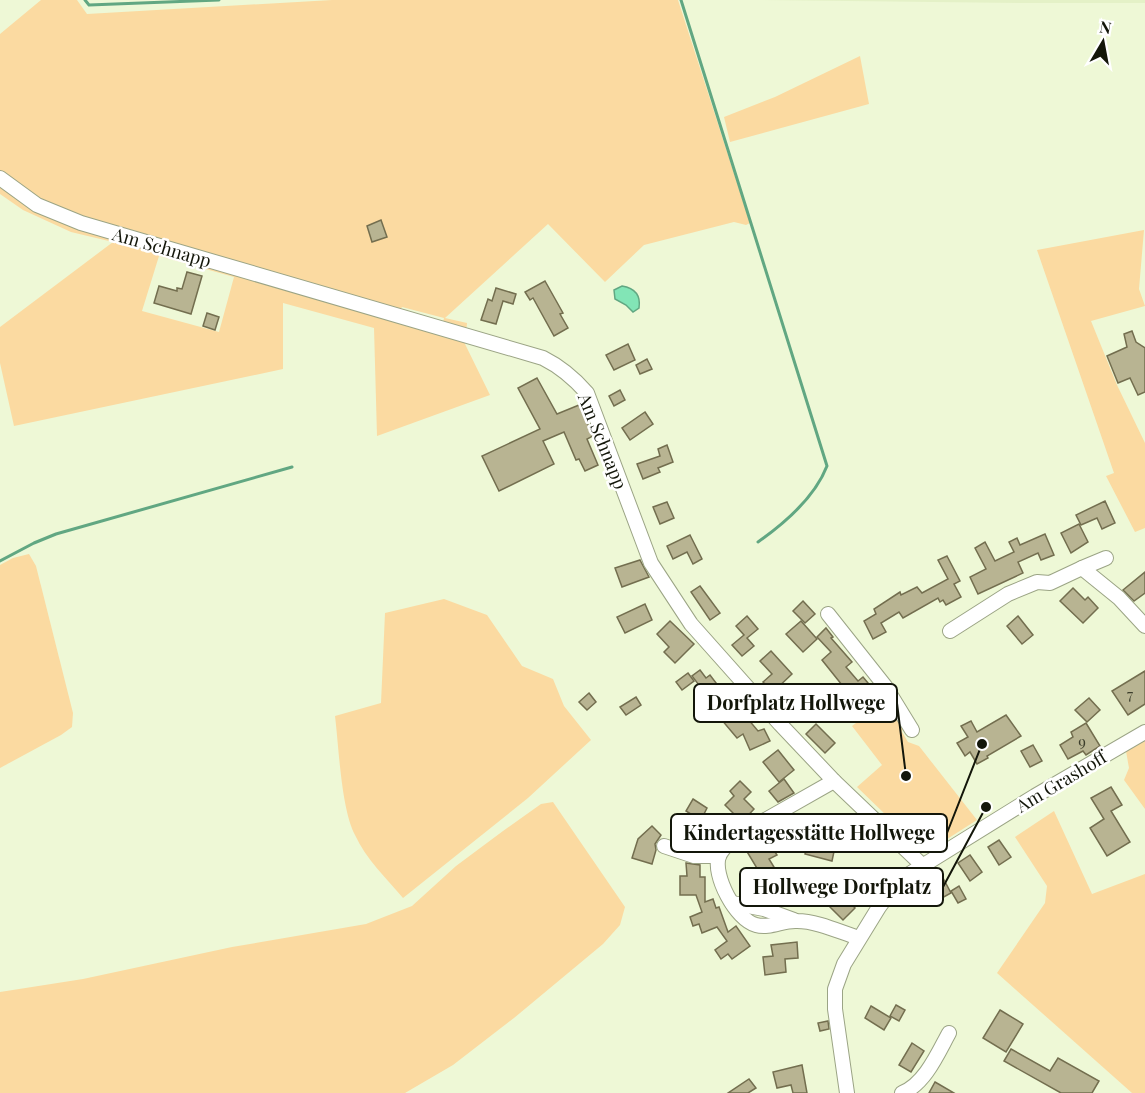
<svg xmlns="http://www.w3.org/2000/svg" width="1145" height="1093" font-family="'Playfair Display',serif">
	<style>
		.built { fill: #e4f1c7 }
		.green { fill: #fbdaa1; fill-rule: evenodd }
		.water { fill: #82e5b6; stroke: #61a782; stroke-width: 1.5 }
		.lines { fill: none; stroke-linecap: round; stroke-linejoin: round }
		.stream { stroke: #61a782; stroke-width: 3 }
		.building { fill: #b8b492; stroke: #736e4f; stroke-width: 1.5 }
		.minor-casing { stroke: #9ba485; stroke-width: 16 }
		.minor { stroke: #fff; stroke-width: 14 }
		.labels { text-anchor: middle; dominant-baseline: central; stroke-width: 5; stroke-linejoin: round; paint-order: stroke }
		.number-label { font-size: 15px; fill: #3c3e2c }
		.street-label { font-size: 18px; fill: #13160a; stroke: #fff }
		.leader { fill: none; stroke: #13160a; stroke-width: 2 }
		.callout-dot { fill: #13160a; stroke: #fff; stroke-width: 2 }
		.callout { fill: #fff; stroke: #13160a; stroke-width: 2 }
		.callout-label { font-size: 20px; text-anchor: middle; font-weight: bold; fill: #13160a }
	</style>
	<rect width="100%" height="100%" fill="#eef8d6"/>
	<polygon class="built" points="762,0 1145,0 1145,3 1024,3"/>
	<g class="green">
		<path d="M41,0H77L87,14L332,0H678L750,223L746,225L734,222L644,245L605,282L548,224L445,318L467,323L465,344L490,395L377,436L374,328L283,303V369L14,426L0,363V327L113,242L71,232L23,210L0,194V34ZM159,256L234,277L219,332L142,311ZM402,307L444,318L440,334L394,320Z"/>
		<polygon points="860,56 869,104 730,142 724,117 775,97"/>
		<polygon points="1144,230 1139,289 1145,306 1091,321 1117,385 1145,443 1145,528 1135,532 1106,476 1114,473 1037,250"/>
		<polygon points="29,554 36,566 73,713 72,727 61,735 0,768 0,565 13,558"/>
		<path d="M444,599L487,615L522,666L553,679L564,706L591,740L528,798L403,898C386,878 366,859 355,835C341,808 339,748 335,716L381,703L385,613Z"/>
		<polygon points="888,699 903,723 902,732 908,742 919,746 977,820 944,841 917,845 857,787 882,765 852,726"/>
		<polygon points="1145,739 1145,809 1124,780 1129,768 1126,751"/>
		<polygon points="553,802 625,907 620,925 603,944 514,1018 453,1065 405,1093 0,1093 0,992 83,979 232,947 366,924 412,906 456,866 503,831 541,804"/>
		<polygon points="1054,811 1092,894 1145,874 1145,1093 1132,1093 997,973 1045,903 1047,886 1015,837"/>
	</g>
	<path class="water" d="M622,286C634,288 641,295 639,308L633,312L626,305L615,299L614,290Z"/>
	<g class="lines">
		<g class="stream">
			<polyline points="85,0 89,5 219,0"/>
			<path d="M681,0L827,466C815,497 785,523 758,542"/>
			<polyline points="0,561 34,543 56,534 292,467"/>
		</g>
	</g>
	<g class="building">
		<polygon points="381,220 387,237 372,242 367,226"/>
		<polygon points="187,272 202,276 191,314 154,303 159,286 177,291 177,288 182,289"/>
		<polygon points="545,281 563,313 560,314 568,328 554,336 533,298 530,300 525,292"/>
		<polygon points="496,288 516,294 513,304 503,301 496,324 481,320 488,299 492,301"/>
		<polygon points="207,313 219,317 215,330 203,326"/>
		<polygon points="1132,331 1136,342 1145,348 1145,392 1138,395 1130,378 1118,383 1107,356 1127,347 1124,334"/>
		<polygon points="628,344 635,360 614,370 606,355"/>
		<polygon points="647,359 652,369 640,374 636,365"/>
		<polygon points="537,378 557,414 579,405 593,436 587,439 598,465 585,471 579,459 576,460 564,432 543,441 554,464 499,491 482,456 540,429 518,388"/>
		<polygon points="620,390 625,400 614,406 609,396"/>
		<polygon points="645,412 653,424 630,440 622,428"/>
		<polygon points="667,445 673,462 658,468 660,472 643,479 637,464 660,456 658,449"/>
		<polygon points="1105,501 1115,523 1102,529 1097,518 1081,525 1076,515"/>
		<polygon points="667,502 674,518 660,524 653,507"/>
		<polygon points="1079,524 1088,542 1071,553 1061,533"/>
		<polygon points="1045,534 1054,555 1041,560 1038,553 1018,562 1023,573 978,594 970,577 986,569 975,548 985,542 995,561 1014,552 1009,542 1017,538 1020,545"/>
		<polygon points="690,535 702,559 693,564 687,552 673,559 667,546"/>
		<polygon points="947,556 960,581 954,584 961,597 946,605 943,600 940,602 938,598 903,618 899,612 881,623 886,632 873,639 864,621 876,614 874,609 900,592 901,595 917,587 922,593 948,579 938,560"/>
		<polygon points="640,560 649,577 622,587 615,568"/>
		<polygon points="1145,572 1145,593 1134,601 1123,590"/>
		<polygon points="700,586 720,613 710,620 691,592"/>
		<polygon points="1073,588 1085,600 1088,597 1098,608 1083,623 1060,601"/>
		<polygon points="803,601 815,614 805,623 793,611"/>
		<polygon points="645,604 652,620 625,633 617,617"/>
		<polygon points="747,616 758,629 747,638 754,646 742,656 732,645 744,635 736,626"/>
		<polygon points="1018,616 1033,635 1022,644 1007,626"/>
		<polygon points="670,621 694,644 675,663 664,652 669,647 657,634"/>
		<polygon points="801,621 817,639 803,652 786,634"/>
		<polygon points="826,628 833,637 831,638 852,662 846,667 858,681 863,677 878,695 864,706 849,688 846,690 822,660 831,652 817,637"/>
		<polygon points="771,651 792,674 773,692 763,682 772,674 760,661"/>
		<polygon points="700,670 706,678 710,675 729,700 731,699 758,731 764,729 770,741 750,750 743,734 737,738 715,712 718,710 692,676"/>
		<polygon points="1145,671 1145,704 1128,715 1112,691"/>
		<polygon points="688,673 694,681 682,690 676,682"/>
		<polygon points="589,693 596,702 587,710 579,702"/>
		<polygon points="636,697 641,705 626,715 620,707"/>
		<polygon points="1089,698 1100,710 1087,722 1075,710"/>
		<polygon points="1006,715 1021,736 987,756 988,758 977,764 970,752 965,756 957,743 968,737 961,726 971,721 977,732"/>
		<polygon points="1086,723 1100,746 1086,755 1083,751 1068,759 1060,745 1073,737 1071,732"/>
		<polygon points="816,724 835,743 825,753 806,734"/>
		<polygon points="1033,745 1042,761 1030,767 1021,751"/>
		<polygon points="778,750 794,770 779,782 763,762"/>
		<polygon points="784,779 794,793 778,802 769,791"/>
		<polygon points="740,781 751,792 744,799 754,809 742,822 725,805 734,796 730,791"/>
		<polygon points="1111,787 1122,805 1111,811 1130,842 1107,856 1090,828 1104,819 1091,798"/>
		<polygon points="693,799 707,808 701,820 716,827 709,845 686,834 694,816 686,811"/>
		<polygon points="814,820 834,825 841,820 848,825 850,833 847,842 836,842 832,861 805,854"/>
		<polygon points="652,826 661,835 655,844 656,850 652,864 632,858 638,839"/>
		<polygon points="776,831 785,846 775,852 777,855 769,859 774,867 761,875 746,850"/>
		<polygon points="999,840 1011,857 999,865 988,847"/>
		<polygon points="970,855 982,872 970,881 958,863"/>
		<polygon points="686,863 700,865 700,877 705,877 705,902 713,899 716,908 719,907 728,932 736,926 750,946 732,959 728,954 721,959 715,950 727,941 717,927 702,933 699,924 693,926 690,917 702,912 696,895 680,895 680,876 687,876"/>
		<polygon points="943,878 951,893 933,903 925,888"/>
		<polygon points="836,886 855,908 843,920 830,907 836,901 828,893"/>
		<polygon points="959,886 966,899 958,903 951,891"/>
		<polygon points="797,942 798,958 785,959 786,972 765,975 763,957 773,956 771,945"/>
		<polygon points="896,1005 905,1010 899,1021 890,1016"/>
		<polygon points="871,1006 891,1018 884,1030 865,1018"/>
		<polygon points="1000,1010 1023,1024 1006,1052 983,1038"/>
		<polygon points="828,1021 829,1029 820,1031 818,1023"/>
		<polygon points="912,1043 924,1051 911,1072 899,1065"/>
		<polygon points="1011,1049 1050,1071 1058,1058 1099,1081 1092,1093 1061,1093 1004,1061"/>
		<polygon points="802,1065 807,1093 793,1093 791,1085 777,1088 773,1072"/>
		<polygon points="749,1079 756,1088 748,1093 728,1093"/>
		<polygon points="935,1082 954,1093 929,1093"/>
	</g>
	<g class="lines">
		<defs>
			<g id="minor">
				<path d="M0,178L37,205L81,223L543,358C561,367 573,377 587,393L651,563L691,624L780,724L834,781L922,865"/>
				<polyline points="1082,568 1106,558"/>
				<polyline points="828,614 885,686 912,730"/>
				<polyline points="950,631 1008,594 1037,582 1050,583 1082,568 1119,598 1145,626"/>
				<path d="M834,781L730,840C727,845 721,851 719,856C712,875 736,920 756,925C770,929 783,920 797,921C817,921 840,932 859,938"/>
				<polyline points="664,846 694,856 719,856"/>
				<polyline points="732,903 764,909 794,920"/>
				<polyline points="847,1093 835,1009 835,989 844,964 879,907 898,881 1035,796 1145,732"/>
				<path d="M902,1093C925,1084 938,1053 949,1033"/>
			</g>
		</defs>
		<use href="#minor" class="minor-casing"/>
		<use href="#minor" class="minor"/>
	</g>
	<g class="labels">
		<g class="number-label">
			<text x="1130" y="694">7</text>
			<text x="1082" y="741">9</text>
		</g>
		<g class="street-label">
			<text transform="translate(162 247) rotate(16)">Am Schnapp</text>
			<text transform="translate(603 441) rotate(68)">Am Schnapp</text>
			<text transform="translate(1061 781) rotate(-31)">Am Grashoff</text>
		</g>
	</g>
	<path class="leader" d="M906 776L897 703M982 744L947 833M986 807L943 887"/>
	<g class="callout-dot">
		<circle cx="906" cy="776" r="6"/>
		<circle cx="982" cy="744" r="6"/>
		<circle cx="986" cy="807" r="6"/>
	</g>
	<g class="callout">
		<rect x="694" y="684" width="203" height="38" rx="6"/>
		<rect x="671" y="814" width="276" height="38" rx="6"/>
		<rect x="740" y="868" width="203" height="38" rx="6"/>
	</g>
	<g class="callout-label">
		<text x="796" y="710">Dorfplatz Hollwege</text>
		<text x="809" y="840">Kindertagesstätte Hollwege</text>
		<text x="842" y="894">Hollwege Dorfplatz</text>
	</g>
	<g transform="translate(1103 42) rotate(10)" stroke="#ffffff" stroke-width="4.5" paint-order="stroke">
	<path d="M0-4.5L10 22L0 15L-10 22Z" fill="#13160a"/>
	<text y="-9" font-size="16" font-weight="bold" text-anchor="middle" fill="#13160a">N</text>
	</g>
</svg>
